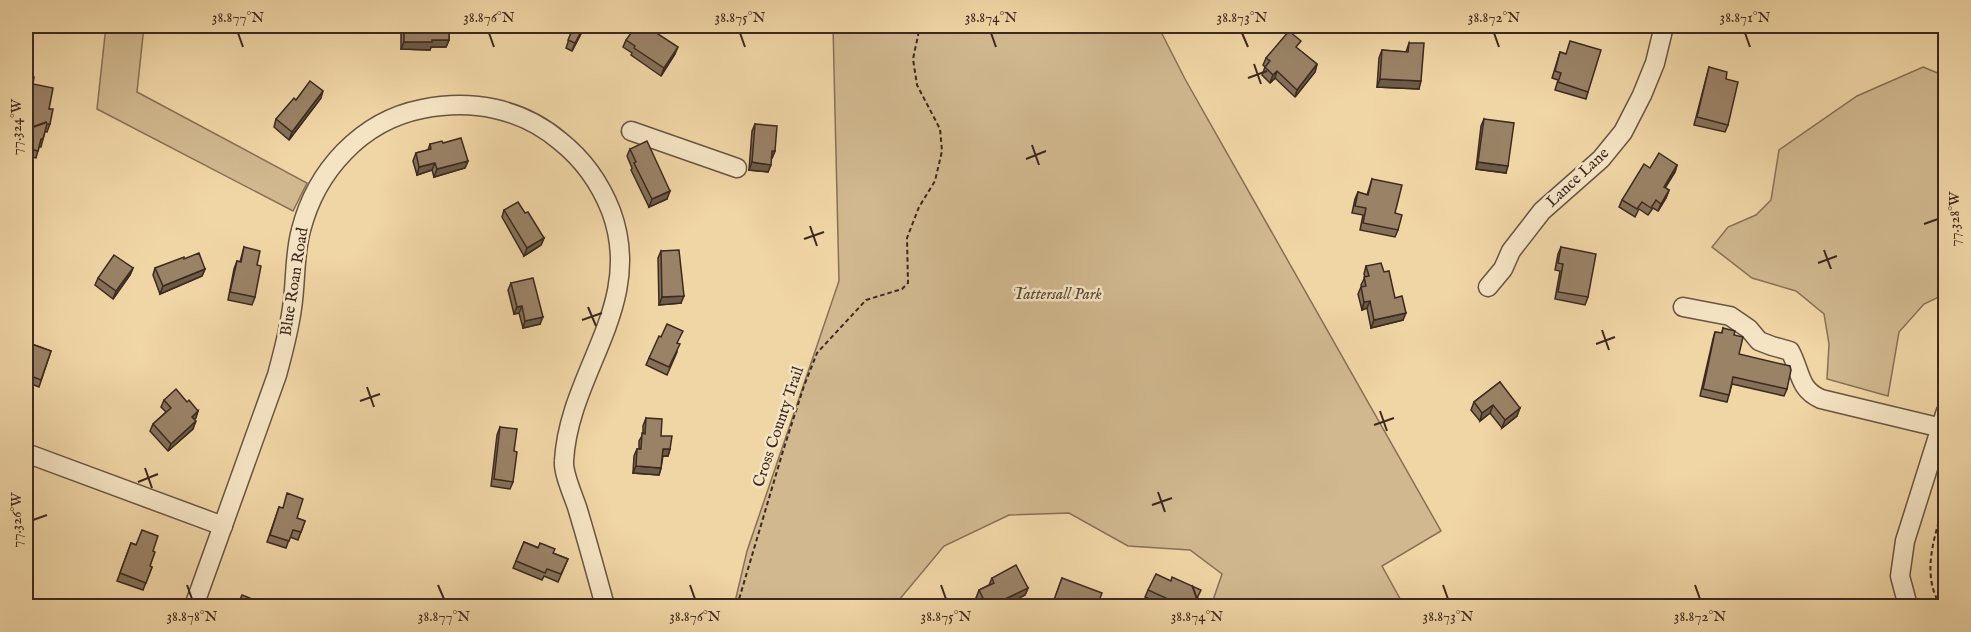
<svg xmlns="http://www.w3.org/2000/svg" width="1971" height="632" font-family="'IM FELL English',serif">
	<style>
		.green { fill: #d1b88f; stroke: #867058; stroke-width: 1.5 }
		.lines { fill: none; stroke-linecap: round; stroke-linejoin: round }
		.minor-casing { stroke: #695442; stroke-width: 21 }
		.path { stroke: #3c2921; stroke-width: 2; stroke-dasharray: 4.5 3; stroke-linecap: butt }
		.minor { stroke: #f5e4c4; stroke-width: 18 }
		.wall { fill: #847058; stroke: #3c2921; stroke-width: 1.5 }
		.shaded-wall { fill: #6c5b47; stroke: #3c2921; stroke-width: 1.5 }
		.building { fill: #9a8266; stroke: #3c2921; stroke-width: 1.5 }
		.ticks { fill: none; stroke: #3c2921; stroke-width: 2 }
		.labels { text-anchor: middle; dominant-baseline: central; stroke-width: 5; stroke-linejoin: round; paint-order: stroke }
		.street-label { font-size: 16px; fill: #3c2921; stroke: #f5e4c4 }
		.park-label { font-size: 16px; font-style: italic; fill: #5a4637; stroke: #f5e4c4 }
		.neatline { fill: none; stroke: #3c2921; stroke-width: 2 }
		.ticks-label { font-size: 15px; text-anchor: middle; fill: #3c2921 }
	</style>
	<rect width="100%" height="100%" fill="#f0d5a5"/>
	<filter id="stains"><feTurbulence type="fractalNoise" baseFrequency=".00333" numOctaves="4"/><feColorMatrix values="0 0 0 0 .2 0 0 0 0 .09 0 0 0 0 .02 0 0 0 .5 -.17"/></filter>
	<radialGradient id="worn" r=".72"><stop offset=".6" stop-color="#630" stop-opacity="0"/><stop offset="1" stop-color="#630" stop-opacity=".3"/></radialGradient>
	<g class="green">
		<polygon points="106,26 144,26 137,92 307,183 293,211 97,109"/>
		<polygon points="833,26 1158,26 1185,79 1441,531 1382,566 1404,606 1211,606 1222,574 1190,550 1128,546 1069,513 1009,515 944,546 894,606 734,606 747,551 839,281"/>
		<polygon points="1923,67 1945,76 1945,294 1924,304 1899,332 1888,396 1827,379 1829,344 1824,314 1796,291 1752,278 1712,247 1728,227 1756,215 1771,200 1779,150 1857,96"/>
	</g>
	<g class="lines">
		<defs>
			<g id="minor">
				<polyline points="631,131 737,168"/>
				<polyline points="1488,287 1503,269 1511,251 1542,211 1601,159 1623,132 1642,95 1655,63 1664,26"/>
				<path d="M1683,307L1730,316L1749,329L1759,341L1772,346L1790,351C1801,371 1798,389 1821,399L1946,429"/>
				<polyline points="26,453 223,526"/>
				<path d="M194,606L277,375C283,353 289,331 292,308C296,283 294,255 301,230C316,171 361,121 422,109C472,99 521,108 560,141C584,160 600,183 611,211C646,305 569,371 564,461C563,473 573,495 577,507C587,540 596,573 605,606"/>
				<polyline points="1908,606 1900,576 1905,541 1946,411"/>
			</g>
		</defs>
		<use href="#minor" class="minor-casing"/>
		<g class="path">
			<polyline points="737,606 783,451 804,386 817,353 866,300 902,289 908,283 907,238 919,207 935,181 942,151 940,129 917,85 913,59 920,26"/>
			<path d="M1941,606C1920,575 1935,533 1946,500"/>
		</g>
		<use href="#minor" class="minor"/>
	</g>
	<g class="wall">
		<polygon points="402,26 449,26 449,40 446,47 431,47 430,50 401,49 401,28"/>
		<polygon points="569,26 595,26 593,32 584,28 572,51 566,48 573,27"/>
		<polygon points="646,32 675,54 661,76 631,55 632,53 623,47 626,40"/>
		<polygon points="1409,43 1419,89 1377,87 1379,58 1382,50 1406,52"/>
		<polygon points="1298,49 1317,64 1315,72 1295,97 1275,78 1270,83 1262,75 1265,67 1263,65 1266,58"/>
		<polygon points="1560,52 1566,54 1588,92 1586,99 1555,90 1558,80 1552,78"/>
		<polygon points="1709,67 1726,79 1728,125 1725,132 1694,125"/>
		<polygon points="26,75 33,84 49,109 50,124 47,132 45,131 41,147 39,147 36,158 26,156"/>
		<polygon points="321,98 289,140 274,127 276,119"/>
		<polygon points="1484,119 1506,173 1476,169 1481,126"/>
		<polygon points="755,124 775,151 772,158 771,158 768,172 749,170 752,131"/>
		<polygon points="443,143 468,161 465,168 434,177 432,170 417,175 413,161 416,153 428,150 430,144"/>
		<polygon points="630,149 667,199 649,207 631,170 632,168 627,156"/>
		<polygon points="1677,165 1675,172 1665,188 1669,190 1666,198 1658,211 1653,208 1648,215 1639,209 1635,217 1619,207 1622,200 1650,168"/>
		<polygon points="1372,179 1395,213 1398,230 1395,237 1360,230 1363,215 1352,213 1355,199 1358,192 1367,195"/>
		<polygon points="504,210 525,213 544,238 541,245 524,256 502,217"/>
		<polygon points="244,247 257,265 255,297 252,305 228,300 234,269 237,261 240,262"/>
		<polygon points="1561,247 1588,297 1585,305 1555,299 1560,271 1555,270 1558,254"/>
		<polygon points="661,251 681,303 659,305 658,258"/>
		<polygon points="184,259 205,269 202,276 160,294 153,275 155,268"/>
		<polygon points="1366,266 1384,272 1395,298 1403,320 1371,328 1367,308 1362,310 1358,294 1361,287 1362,287 1361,285 1365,277 1364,274"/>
		<polygon points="133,268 130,275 113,299 95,285 98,278"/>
		<polygon points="511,283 540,324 523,328 519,313 514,314 508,290"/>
		<polygon points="1723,328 1734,335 1739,354 1787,389 1784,396 1732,384 1727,402 1700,396 1713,339 1715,332 1722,333"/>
		<polygon points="661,337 677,343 677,352 667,375 646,365 649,358"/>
		<polygon points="26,342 51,351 39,387 26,382"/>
		<polygon points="1500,382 1517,416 1502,428 1490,413 1480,421 1471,410 1474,402"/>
		<polygon points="164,400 198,411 194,420 193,429 168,451 150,431 153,424 166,412 161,407"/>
		<polygon points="646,418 670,449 668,456 663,456 661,468 659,475 633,473 634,456 637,449 639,449 639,441 643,434 643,426"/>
		<polygon points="500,427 514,451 513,482 510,489 491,486 497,435"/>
		<polygon points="279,507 297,518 305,521 298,540 290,537 286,548 267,542"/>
		<polygon points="524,542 568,559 558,582 544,576 542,580 513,568"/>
		<polygon points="131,543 153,551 150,566 152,567 143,590 117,581"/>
		<polygon points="992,578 1028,588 1025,595 1003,606 981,606 976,598 979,590 989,585"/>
		<polygon points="1062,578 1097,606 1052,606"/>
		<polygon points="1171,581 1198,598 1194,606 1165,606 1145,597 1148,590"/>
	</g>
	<g class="shaded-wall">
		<polygon points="584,26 585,26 584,28 572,51 575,43"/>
		<polygon points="432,40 449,40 446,47 431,47 430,50 401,49 404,42"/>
		<polygon points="678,47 675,54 661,76 664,68"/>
		<polygon points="1317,64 1315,72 1295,97 1297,90"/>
		<polygon points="1277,71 1275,78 1270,83 1273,75"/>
		<polygon points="1380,79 1421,81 1419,89 1377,87"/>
		<polygon points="323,91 321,98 289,140 292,132"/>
		<polygon points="772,151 775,151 772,158 769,158"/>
		<polygon points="468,161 465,168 434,177 437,169"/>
		<polygon points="752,162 771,165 768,172 749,170"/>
		<polygon points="1478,162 1508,166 1506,173 1476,169"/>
		<polygon points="435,163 432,170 417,175 419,167"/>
		<polygon points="1677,165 1675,172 1661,194 1664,187"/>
		<polygon points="1669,190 1666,198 1658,211 1661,204"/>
		<polygon points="670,191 667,199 649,207 652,199"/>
		<polygon points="544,238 541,245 524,256 527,248"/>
		<polygon points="133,268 130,275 113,299 116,291"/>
		<polygon points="205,269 202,276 160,294 163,286"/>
		<polygon points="684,296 681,303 659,305 662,297"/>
		<polygon points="1370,301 1367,308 1362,310 1364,302"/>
		<polygon points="522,306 519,313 514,314 517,307"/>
		<polygon points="1406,313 1403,320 1371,328 1374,320"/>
		<polygon points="543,317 540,324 523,328 525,321"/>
		<polygon points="1493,405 1490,413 1480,421 1482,413"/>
		<polygon points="1520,408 1517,416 1502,428 1505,420"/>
		<polygon points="198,411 196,418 189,424 192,417"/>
		<polygon points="196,421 193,429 168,451 171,444"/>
		<polygon points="663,449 670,449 668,456 661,456"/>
		<polygon points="636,466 661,468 659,475 633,473"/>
		<polygon points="1028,588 1025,595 1003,606 999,606 1001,601"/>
		<polygon points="1000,599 997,606 987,606"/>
	</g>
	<g class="building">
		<polygon points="404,26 449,26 449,40 432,40 432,42 404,42"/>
		<polygon points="574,26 584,26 575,43 568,40"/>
		<polygon points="636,26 646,32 649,28 678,47 664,68 634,48 635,46 626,40"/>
		<polygon points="1289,31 1301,41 1296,47 1317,64 1297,90 1277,71 1273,75 1265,67 1270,61 1266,58"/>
		<polygon points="1570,41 1601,50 1588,92 1558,82 1561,73 1555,71 1560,52 1566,54"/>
		<polygon points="1409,43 1424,43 1421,81 1380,79 1382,50 1408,52"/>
		<polygon points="1709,67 1727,72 1726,79 1738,82 1728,125 1697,117"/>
		<polygon points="26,75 34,77 33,84 53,88 49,109 53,109 50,124 47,124 43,139 41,139 38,151 26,148"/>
		<polygon points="310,81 323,91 292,132 276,119 294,98 296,100"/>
		<polygon points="1484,119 1514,123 1508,166 1478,162"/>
		<polygon points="755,124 777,126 775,151 772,151 771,165 752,162"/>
		<polygon points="461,138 468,161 437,169 435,163 419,167 416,153 431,149 430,144 442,141 443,143"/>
		<polygon points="647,141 670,191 652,199 634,163 636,162 630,149"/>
		<polygon points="1659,153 1677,165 1664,187 1669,190 1661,204 1656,200 1651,208 1642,202 1637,209 1622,200 1644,164 1650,168"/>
		<polygon points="1372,179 1402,185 1395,213 1402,215 1398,230 1363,223 1366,208 1355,206 1358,192 1368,195"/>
		<polygon points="518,202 525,213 528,212 544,238 527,248 504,210"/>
		<polygon points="244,247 260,251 257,265 261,266 255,297 230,292 237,261 241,262"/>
		<polygon points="1561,247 1596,254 1588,297 1558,292 1563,264 1558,263"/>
		<polygon points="679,250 684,296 662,297 661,251"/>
		<polygon points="199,253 205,269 163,286 155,268 184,257 184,259"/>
		<polygon points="114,255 133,268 116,291 98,278"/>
		<polygon points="1381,263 1384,272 1389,271 1395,298 1402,296 1406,313 1374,320 1370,301 1364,302 1361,287 1366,286 1364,277 1369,276 1366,266"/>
		<polygon points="533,278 543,317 525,321 522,306 517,307 511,283"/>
		<polygon points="667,324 683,331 677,343 680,344 669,367 649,358 659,336 661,337"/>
		<polygon points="1723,328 1735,331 1734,335 1743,337 1739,354 1790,366 1791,370 1787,389 1733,377 1729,395 1703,389 1715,332 1722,333"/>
		<polygon points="26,342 51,351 41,380 26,374"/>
		<polygon points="1500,382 1520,408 1505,420 1493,405 1482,413 1474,402"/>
		<polygon points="176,389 187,402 189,400 198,411 192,417 196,421 171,444 153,424 171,408 164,400"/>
		<polygon points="646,418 662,419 661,436 672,436 670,449 663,449 661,468 636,466 637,449 641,449 642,433 645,434"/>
		<polygon points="500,427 517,429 514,451 517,452 513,482 494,479"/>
		<polygon points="287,493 303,499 297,518 305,521 301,532 293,530 289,541 270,535 279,507 283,508"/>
		<polygon points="142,530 158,536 153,551 155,552 150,566 152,567 146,583 120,573 131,543 136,545"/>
		<polygon points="524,542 538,548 540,543 555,549 553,553 568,559 561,574 547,569 545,573 516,561"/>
		<polygon points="1016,565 1028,588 1001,601 1000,599 987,606 979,590 994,583 992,578"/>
		<polygon points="1156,574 1171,581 1172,577 1201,590 1193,606 1183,606 1148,590"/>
		<polygon points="1062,578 1102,593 1097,606 1070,606 1054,600"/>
		<polygon points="242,595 257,601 255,606 237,606"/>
		<polygon points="131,602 145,606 129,606"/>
	</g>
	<path class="ticks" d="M238,33L243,47M489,33L494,47M740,33L745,47M991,33L996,47M1242,33L1248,47M1494,33L1499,47M1745,33L1750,47M1254,64L1261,84M1248,78L1267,71M33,127L47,122M1032,145L1039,165M1026,159L1046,151M1924,224L1938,219M810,226L817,246M804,239L824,232M1824,250L1831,269M1818,263L1837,256M588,307L596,326M582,320L602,313M1602,330L1609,350M1596,344L1615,337M367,387L374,407M360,401L380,394M1380,411L1387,431M1374,425L1394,418M145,468L152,488M138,482L158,474M1158,492L1165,512M1152,505L1172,498M33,520L47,515M187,585L192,599M438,585L444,599M690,585L695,599M941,585L946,599M1192,585L1197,599M1443,585L1448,599M1695,585L1700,599"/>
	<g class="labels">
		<g class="street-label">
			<text transform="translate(1578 178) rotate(-43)">Lance Lane</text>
			<text transform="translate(295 282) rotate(-81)">Blue Roan Road</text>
			<text transform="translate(779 427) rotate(-71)">Cross County Trail</text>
		</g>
		<g class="park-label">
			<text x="1057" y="295">Tattersall Park</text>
		</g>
	</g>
	<rect width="1971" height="632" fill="none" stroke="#f0d5a5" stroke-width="66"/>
	<rect x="33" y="33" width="1905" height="566" class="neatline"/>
	<g class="ticks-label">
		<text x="238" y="22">38.877°N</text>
		<text x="489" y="22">38.876°N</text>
		<text x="740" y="22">38.875°N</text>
		<text x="991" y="22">38.874°N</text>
		<text x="1242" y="22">38.873°N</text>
		<text x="1494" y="22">38.872°N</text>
		<text x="1745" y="22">38.871°N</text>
		<text transform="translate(16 127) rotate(-90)" y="5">77.324°W</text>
		<text transform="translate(1954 219) rotate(-90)" y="5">77.328°W</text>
		<text transform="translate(16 520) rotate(-90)" y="5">77.326°W</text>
		<text x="192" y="621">38.878°N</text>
		<text x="444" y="621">38.877°N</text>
		<text x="695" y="621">38.876°N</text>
		<text x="946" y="621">38.875°N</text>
		<text x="1197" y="621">38.874°N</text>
		<text x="1448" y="621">38.873°N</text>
		<text x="1700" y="621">38.872°N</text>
	</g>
	<rect width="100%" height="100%" filter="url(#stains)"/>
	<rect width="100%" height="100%" fill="url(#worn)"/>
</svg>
